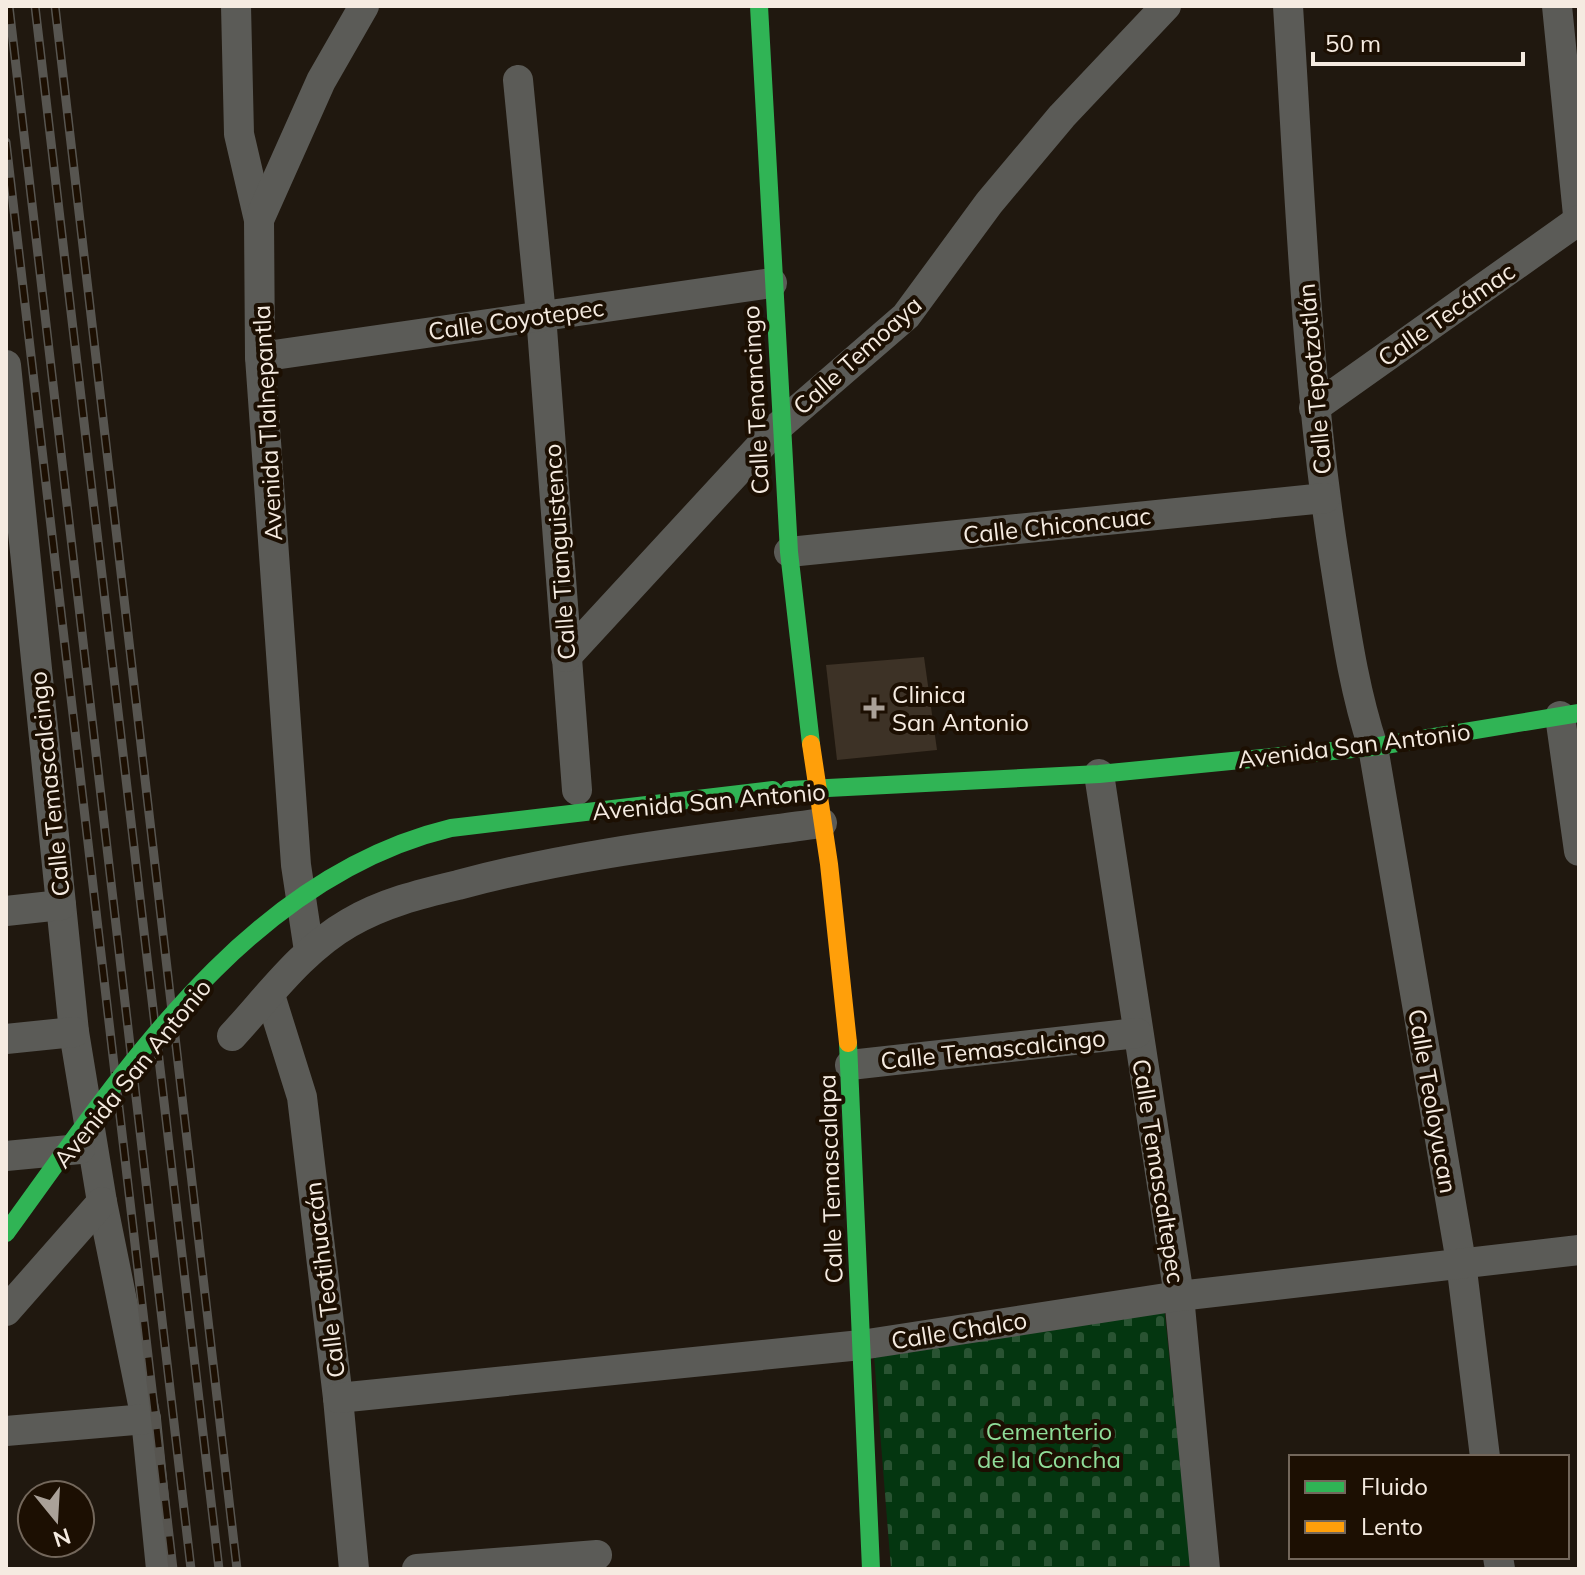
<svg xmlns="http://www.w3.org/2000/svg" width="1585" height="1575" font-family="Mulish,sans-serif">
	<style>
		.cemetery { fill: url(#cemetery-stones) }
		.building { fill: #3d3226 }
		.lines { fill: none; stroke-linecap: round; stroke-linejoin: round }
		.street { stroke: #5b5b57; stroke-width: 30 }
		.fast { stroke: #30b455; stroke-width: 18 }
		.slow { stroke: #ff9f0a; stroke-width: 18 }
		.rail-casing { stroke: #575550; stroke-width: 9 }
		.rail { stroke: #1c0f02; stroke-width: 6; stroke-dasharray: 18; stroke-linecap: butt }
		.fast-bridge { stroke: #30b455; stroke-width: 18 }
		.poi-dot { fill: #aaa198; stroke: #1c0f02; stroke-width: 3 }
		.labels { text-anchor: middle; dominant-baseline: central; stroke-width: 8; stroke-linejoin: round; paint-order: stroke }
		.street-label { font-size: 24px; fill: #f5ebe1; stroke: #1c0f02 }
		.poi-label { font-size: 24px; fill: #f5ebe1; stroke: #1c0f02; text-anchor: start }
		.park-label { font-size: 24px; fill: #8fdd99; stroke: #1c0f02 }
	</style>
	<defs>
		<pattern id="cemetery-stones" width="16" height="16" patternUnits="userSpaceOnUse" patternTransform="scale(2)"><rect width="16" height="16" fill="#043610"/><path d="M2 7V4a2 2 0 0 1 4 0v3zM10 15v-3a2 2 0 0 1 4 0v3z" fill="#295332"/></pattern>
	</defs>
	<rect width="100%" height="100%" fill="#20180f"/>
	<polygon class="cemetery" points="1164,1306 1191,1566 891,1569 873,1343"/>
	<polygon class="building" points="924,657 937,750 837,760 826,665"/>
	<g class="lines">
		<g class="street">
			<polyline points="236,6 239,134 259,220"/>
			<path d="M1288,6C1300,192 1306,378 1335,563C1345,625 1353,687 1373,747L1461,1262L1485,1457"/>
			<polyline points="1557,6 1579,225"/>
			<polyline points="518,80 541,315 577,790"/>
			<polyline points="260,357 772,283"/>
			<polyline points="6,365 74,1032 102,1202 146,1419 161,1569"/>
			<polyline points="1314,408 1579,220"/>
			<polyline points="789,552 1325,498"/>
			<polyline points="566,657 780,425 906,316 989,203 1062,116 1166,6"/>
			<polyline points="1560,716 1579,851"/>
			<polyline points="1099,774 1179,1296 1205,1569"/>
			<polyline points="6,911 61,905"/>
			<polyline points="309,951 296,865 260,357 259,220 321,81 364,6"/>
			<polyline points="270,995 302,1097 338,1398 354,1569"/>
			<path d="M232,1036C269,996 302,950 349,923C383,903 420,894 458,885C577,853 700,840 822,823"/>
			<polyline points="6,1039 74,1032"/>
			<polyline points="850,1065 1137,1033"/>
			<polyline points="6,1156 80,1149"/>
			<polyline points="6,1311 102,1202"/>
			<polyline points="338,1398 861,1345 1179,1296 1579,1250"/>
			<polyline points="6,1431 146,1419"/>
			<polyline points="1498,1557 1500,1569"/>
			<polyline points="417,1569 597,1555"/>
		</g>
		<g class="fast">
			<polyline points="759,6 789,552 811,744"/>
			<polyline points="789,790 1099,774 1373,747 1579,713"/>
			<polyline points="848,1043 871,1569"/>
		</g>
		<polyline class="slow" points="811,744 829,864 848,1043"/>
		<defs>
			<g id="rail">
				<polyline points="9,6 191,1569"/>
				<polyline points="35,6 219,1569"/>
				<polyline points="55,6 237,1569"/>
				<polyline points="6,142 173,1569"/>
			</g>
		</defs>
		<use href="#rail" class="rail-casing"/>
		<use href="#rail" class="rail"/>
		<path class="fast-bridge" d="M6,1233C122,1074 247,877 451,828L773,790"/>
	</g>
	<path class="poi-dot" d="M870 696h8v8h8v8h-8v8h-8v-8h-8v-8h8z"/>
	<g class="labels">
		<g class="street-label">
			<text transform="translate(1446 314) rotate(-35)">Calle Tecámac</text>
			<text transform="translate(516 319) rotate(-8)">Calle Coyotepec</text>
			<text transform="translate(857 355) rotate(-42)">Calle Temoaya</text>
			<text transform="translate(1314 379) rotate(-95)">Calle Tepotzotlán</text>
			<text transform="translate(755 400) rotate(-93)">Calle Tenancingo</text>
			<text transform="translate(267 423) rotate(-93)">Avenida Tlalnepantla</text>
			<text transform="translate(1057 525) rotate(-6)">Calle Chiconcuac</text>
			<text transform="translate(559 552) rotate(-94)">Calle Tianguistenco</text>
			<text transform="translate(1354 745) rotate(-7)">Avenida San Antonio</text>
			<text transform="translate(49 784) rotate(-96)">Calle Temascalcingo</text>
			<text transform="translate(709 801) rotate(-5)">Avenida San Antonio</text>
			<text transform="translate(993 1049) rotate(-6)">Calle Temascalcingo</text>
			<text transform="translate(132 1073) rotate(-51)">Avenida San Antonio</text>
			<text transform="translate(1433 1101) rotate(80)">Calle Teoloyucan</text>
			<text transform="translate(1159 1171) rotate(81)">Calle Temascaltepec</text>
			<text transform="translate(830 1179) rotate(-92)">Calle Temascalapa</text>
			<text transform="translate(324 1280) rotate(-97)">Calle Teotihuacán</text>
			<text transform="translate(959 1330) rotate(-9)">Calle Chalco</text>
		</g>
		<g class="poi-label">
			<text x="892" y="694">Clinica<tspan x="892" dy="28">San Antonio</tspan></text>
		</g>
		<g class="park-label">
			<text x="1049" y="1431">Cementerio<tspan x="1049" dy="28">de la Concha</tspan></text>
		</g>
	</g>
	<rect width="1585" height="1575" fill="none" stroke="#f5ebe1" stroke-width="16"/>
	<rect x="1289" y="1455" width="280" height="104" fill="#1c0f02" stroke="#73675b" stroke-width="2"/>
	<rect x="1305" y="1481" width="40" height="12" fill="#30b455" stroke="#73675b" stroke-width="2"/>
	<text x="1361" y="1495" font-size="24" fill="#f5ebe1">Fluido</text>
	<rect x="1305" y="1521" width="40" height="12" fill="#ff9f0a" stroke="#73675b" stroke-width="2"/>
	<text x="1361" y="1535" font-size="24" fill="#f5ebe1">Lento</text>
	<g transform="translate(56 1519) rotate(162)"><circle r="38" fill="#1c0f02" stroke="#73675b" stroke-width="2"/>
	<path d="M0-6L14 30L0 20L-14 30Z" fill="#aaa198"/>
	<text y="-12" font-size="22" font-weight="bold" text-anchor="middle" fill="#f5ebe1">N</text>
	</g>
	<path d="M1313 52v12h210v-12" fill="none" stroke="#f5ebe1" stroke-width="4"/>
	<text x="1325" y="52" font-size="24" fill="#f5ebe1" stroke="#1c0f02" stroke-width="6" paint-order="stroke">50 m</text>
</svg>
